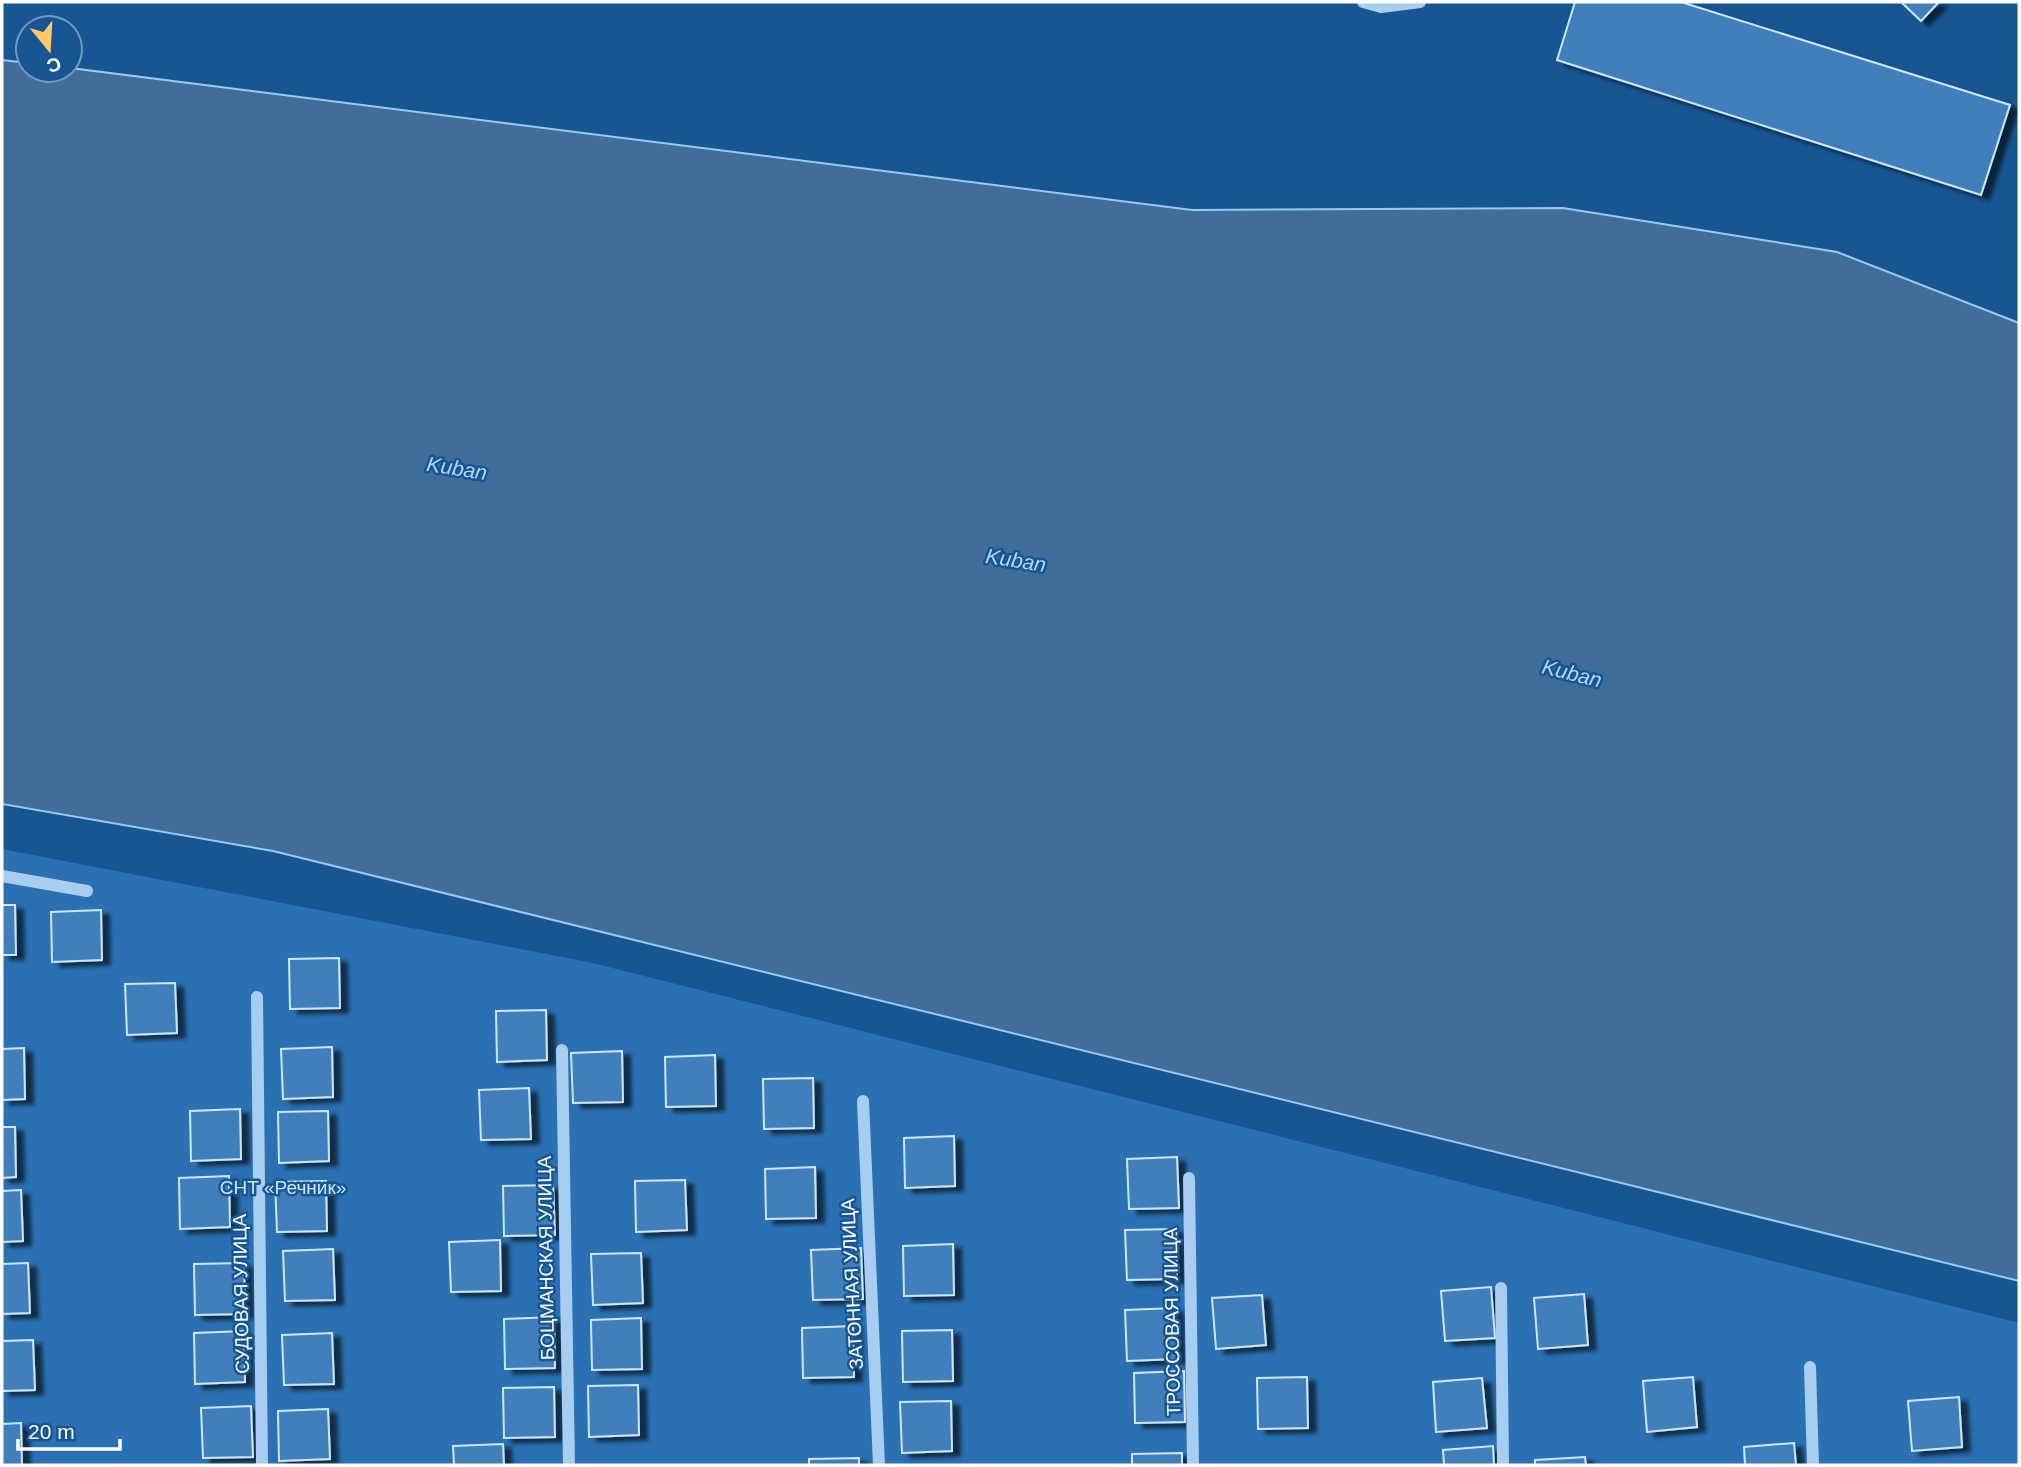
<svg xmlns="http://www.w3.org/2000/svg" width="2021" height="1467" font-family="Helvetica,sans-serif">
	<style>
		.green { fill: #2a70b2 }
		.water { fill: #406d99; stroke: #9ac9f3; stroke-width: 2 }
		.building { fill: #407fbb; stroke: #cee6fb; stroke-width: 2; filter: url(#shadow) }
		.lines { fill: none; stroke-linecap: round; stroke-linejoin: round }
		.minor { stroke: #a7cdf0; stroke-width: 12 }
		.labels { text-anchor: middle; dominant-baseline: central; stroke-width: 5; stroke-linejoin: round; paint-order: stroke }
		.park-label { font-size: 19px; fill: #cee6fb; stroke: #175693 }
		.street-label { font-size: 19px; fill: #fff; stroke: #175693 }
		.water-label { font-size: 21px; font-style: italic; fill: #b3d7f7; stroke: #175693 }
	</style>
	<defs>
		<filter id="shadow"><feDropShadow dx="8" dy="4.5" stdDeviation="2" flood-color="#0009"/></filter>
	</defs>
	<rect width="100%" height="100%" fill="#175693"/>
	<polygon class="green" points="2,849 593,963 2019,1323 2019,1465 2,1465"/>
	<polygon class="water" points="2,60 28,63 28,70 70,70 70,68 1192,210 1563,208 1837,252 2019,323 2019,1281 273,851 2,804"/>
	<g class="building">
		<polygon points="1575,2 1681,2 2010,105 1981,195 1557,60"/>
		<polygon points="1901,2 1939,2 1921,21"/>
		<polygon points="2,905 15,905 16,955 2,955"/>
		<polygon points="101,910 102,960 52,962 51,912"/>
		<polygon points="339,958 340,1008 290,1009 289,959"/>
		<polygon points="175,983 177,1033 127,1035 125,984"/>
		<polygon points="546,1010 547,1060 497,1062 496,1011"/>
		<polygon points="332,1047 333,1097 283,1099 281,1049"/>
		<polygon points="24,1048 25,1099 2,1100 2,1049"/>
		<polygon points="622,1051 623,1102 573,1103 571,1053"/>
		<polygon points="715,1055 716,1106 666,1107 665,1057"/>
		<polygon points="813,1078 814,1128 764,1129 763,1079"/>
		<polygon points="529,1088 531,1139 481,1140 479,1090"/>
		<polygon points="240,1109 241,1159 191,1161 190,1111"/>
		<polygon points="328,1111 329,1161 279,1163 278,1112"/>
		<polygon points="2,1127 15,1127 16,1177 2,1178"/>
		<polygon points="954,1136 955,1186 905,1188 904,1138"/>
		<polygon points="1177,1157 1179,1208 1129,1209 1127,1159"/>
		<polygon points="815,1167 816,1218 766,1219 765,1169"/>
		<polygon points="229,1176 230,1227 180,1229 179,1178"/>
		<polygon points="685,1180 687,1230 636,1232 635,1181"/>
		<polygon points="326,1181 327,1231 277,1232 275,1182"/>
		<polygon points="553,1185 555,1235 504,1236 503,1186"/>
		<polygon points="21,1190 23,1241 2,1242 2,1191"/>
		<polygon points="1176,1229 1177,1279 1127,1280 1125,1230"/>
		<polygon points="500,1240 501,1291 451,1292 449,1242"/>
		<polygon points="953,1244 954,1295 904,1296 903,1246"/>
		<polygon points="861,1248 863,1299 813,1300 811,1250"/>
		<polygon points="333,1249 335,1300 285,1301 283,1251"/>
		<polygon points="641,1253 643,1303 593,1305 591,1254"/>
		<polygon points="28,1263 30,1313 2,1314 2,1264"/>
		<polygon points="244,1263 245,1314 195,1315 194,1264"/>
		<polygon points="1491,1287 1495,1338 1445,1341 1441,1291"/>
		<polygon points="1584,1294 1588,1345 1538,1349 1534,1298"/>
		<polygon points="1262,1295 1266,1345 1216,1349 1212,1298"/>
		<polygon points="1175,1308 1177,1359 1127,1361 1125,1310"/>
		<polygon points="554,1317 555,1368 505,1369 504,1319"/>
		<polygon points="641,1318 642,1369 592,1370 591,1320"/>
		<polygon points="853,1326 854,1377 803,1378 802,1328"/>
		<polygon points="952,1330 953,1381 903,1382 902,1331"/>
		<polygon points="244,1331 245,1382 195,1384 194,1333"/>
		<polygon points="332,1333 334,1384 284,1385 282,1335"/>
		<polygon points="33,1340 35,1390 2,1391 2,1341"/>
		<polygon points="1184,1371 1185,1422 1135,1423 1134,1373"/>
		<polygon points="1307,1377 1308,1428 1258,1429 1257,1378"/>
		<polygon points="1693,1377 1697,1427 1647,1432 1643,1381"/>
		<polygon points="1482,1378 1487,1428 1436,1432 1433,1382"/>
		<polygon points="638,1385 639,1435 589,1437 588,1386"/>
		<polygon points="554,1387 555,1437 504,1438 503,1388"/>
		<polygon points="1959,1397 1962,1447 1912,1451 1908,1401"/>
		<polygon points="951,1401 952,1451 902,1453 900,1402"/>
		<polygon points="251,1406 253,1457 203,1458 201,1408"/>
		<polygon points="328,1409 330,1459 279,1461 278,1411"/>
		<polygon points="21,1423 22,1465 2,1465 2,1424"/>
		<polygon points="1794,1443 1796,1465 1745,1465 1744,1447"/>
		<polygon points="503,1444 504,1465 454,1465 453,1446"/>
		<polygon points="1493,1446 1494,1465 1444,1465 1443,1450"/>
		<polygon points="1182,1453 1182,1465 1132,1465 1132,1454"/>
		<polygon points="1585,1457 1586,1465 1535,1465 1535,1460"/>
		<polygon points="859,1458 859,1465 809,1465 809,1459"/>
	</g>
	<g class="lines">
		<g class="minor">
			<polyline points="1363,2 1381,7 1420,2"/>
			<polyline points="2,876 87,891"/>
			<polyline points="257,997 262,1465"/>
			<polyline points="562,1050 569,1465"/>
			<polyline points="863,1101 879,1465"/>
			<polyline points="1189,1178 1193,1465"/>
			<polyline points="1501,1288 1503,1465"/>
			<polyline points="1810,1367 1813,1465"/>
		</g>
	</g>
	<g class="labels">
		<g class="park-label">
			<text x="283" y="1187">СНТ «Речник»</text>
		</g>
		<g class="street-label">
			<text transform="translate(546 1258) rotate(-91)">БОЦМАНСКАЯ УЛИЦА</text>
			<text transform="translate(852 1284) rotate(-93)">ЗАТОННАЯ УЛИЦА</text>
			<text transform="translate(241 1294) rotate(-91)">СУДОВАЯ УЛИЦА</text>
			<text transform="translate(1172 1322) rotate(-91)">ТРОССОВАЯ УЛИЦА</text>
		</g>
		<g class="water-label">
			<text transform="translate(457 468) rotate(9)">Kuban</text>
			<text transform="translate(1016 560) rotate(9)">Kuban</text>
			<text transform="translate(1572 673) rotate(14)">Kuban</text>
		</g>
	</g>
	<rect width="2021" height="1467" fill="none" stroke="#ffffff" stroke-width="7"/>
	<g transform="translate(49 49) rotate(162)"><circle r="33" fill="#175693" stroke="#749abe" stroke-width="2"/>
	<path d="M0-5L12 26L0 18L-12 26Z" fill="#ffc967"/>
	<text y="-10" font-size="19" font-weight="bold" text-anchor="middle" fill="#ffffff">С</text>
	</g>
	<path d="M18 1439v10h102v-10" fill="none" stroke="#ffffff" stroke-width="3.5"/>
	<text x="28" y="1439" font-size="21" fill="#ffffff" stroke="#175693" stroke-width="5" paint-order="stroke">20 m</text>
</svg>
